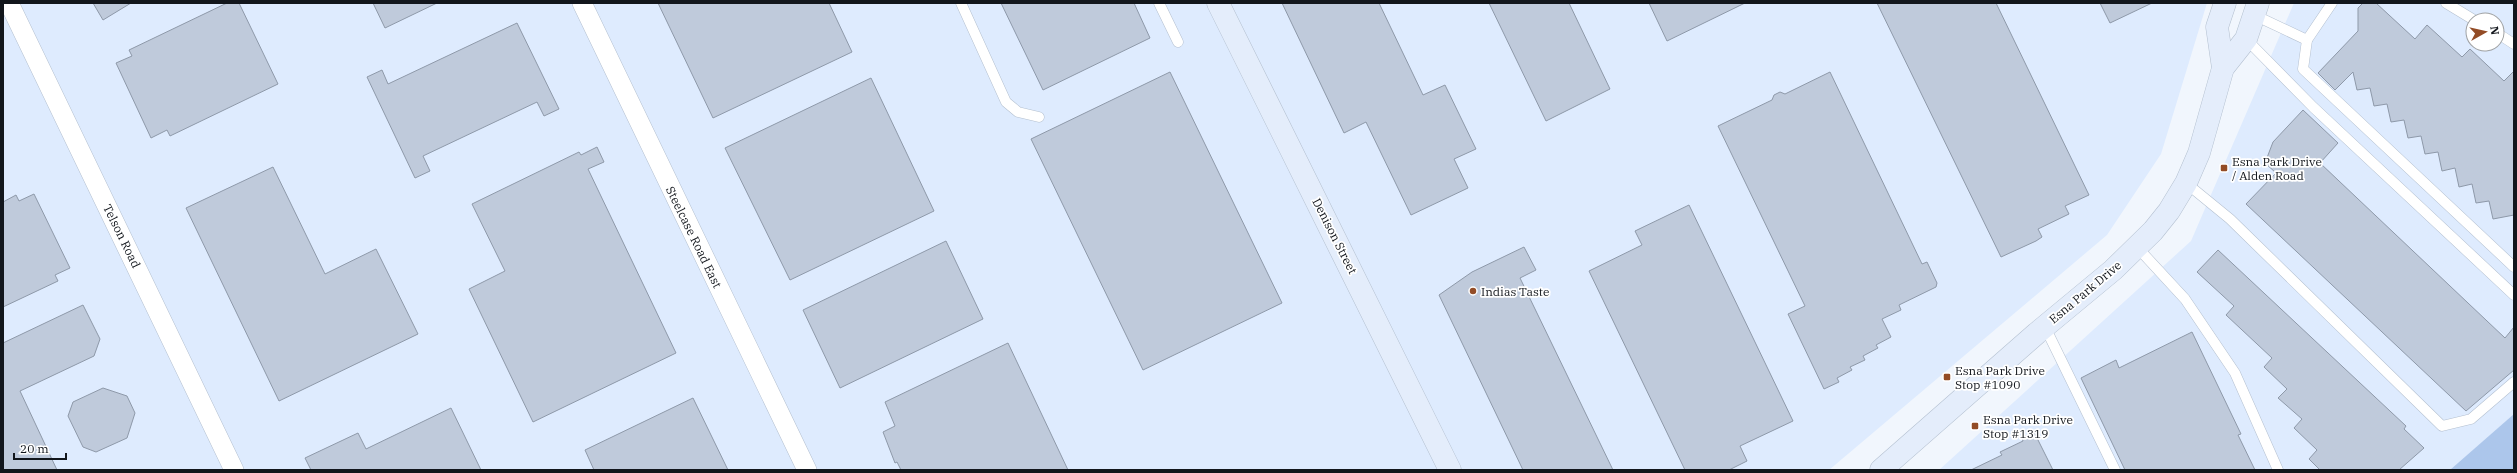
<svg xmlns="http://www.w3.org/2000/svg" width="2517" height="473" font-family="'IBM Plex Serif',serif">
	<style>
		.built { fill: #deebfe; fill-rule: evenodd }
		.green { fill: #acc6eb }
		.building { fill: #bfcadb; stroke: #8e99a9 }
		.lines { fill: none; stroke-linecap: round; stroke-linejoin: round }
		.lane-casing { stroke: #b4c0d0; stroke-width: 11 }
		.street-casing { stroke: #b4c0d0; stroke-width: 20 }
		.secondary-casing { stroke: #b4c0d0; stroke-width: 23 }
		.lane { stroke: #fff; stroke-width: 10 }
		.street { stroke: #fff; stroke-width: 19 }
		.secondary { stroke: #e4edfb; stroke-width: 22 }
		.poi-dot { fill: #934c26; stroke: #fff; stroke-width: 1.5 }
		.labels { text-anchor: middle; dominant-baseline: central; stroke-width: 3.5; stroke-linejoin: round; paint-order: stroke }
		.poi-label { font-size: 12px; fill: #12161c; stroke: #fff; text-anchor: start }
		.street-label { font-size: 12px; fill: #12161c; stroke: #fff }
	</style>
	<rect width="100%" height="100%" fill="#f1f6fd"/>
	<g class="built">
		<polygon points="3,3 2207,3 2161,154 2107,235 1829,470 3,470"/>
		<path d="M2294,3H2514V470H1939L2191,241ZM2473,20H2497V44H2473Z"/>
	</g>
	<polygon class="green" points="2514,414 2514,470 2450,470"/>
	<g class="building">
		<polygon points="93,3 131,3 103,20"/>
		<polygon points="227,3 239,3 278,84 170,136 167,130 151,138 116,63 132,56 129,50"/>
		<polygon points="373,3 437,3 385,28"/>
		<polygon points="658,3 829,3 852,52 713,118"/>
		<polygon points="1001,3 1134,3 1150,38 1043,90"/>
		<polygon points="1282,3 1379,3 1423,95 1445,85 1476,149 1454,159 1468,188 1411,215 1366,122 1344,133"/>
		<polygon points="1489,3 1569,3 1610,89 1546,121"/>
		<polygon points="1649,3 1745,3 1667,41"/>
		<polygon points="1877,3 1996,3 2089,195 2065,206 2069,214 2038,229 2042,237 2036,241 2001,257"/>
		<polygon points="2100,3 2152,3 2110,23"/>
		<polygon points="2363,3 2376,3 2415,39 2427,25 2462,57 2470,49 2504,81 2514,71 2514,215 2493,219 2489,201 2476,203 2472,184 2459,187 2455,168 2442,171 2438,152 2425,154 2421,136 2408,138 2404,120 2391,122 2387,104 2374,106 2370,88 2357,90 2353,72 2335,90 2318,73 2358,31 2358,8"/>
		<polygon points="517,23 559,109 544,116 537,102 423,156 430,171 415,178 367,77 382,70 388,84"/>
		<polygon points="1170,72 1282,303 1143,370 1031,139"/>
		<polygon points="1830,72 1922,264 1927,262 1937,283 1936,287 1899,305 1901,310 1882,319 1891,337 1876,345 1878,348 1863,356 1865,360 1850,367 1852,370 1837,378 1839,382 1824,389 1788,314 1805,306 1718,126 1772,100 1774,95 1780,92 1785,94"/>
		<polygon points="871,78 934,211 790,280 725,148"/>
		<polygon points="2303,110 2338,143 2320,163 2505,338 2514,327 2514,370 2466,411 2246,204 2276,173 2265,163 2273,142"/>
		<polygon points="597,147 604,162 588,169 676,353 533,422 469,289 505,271 472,204 579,152 581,155"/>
		<polygon points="273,167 325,274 376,249 418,334 279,401 186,208"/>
		<polygon points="34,194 70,268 55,275 58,281 3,307 3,202 16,195 19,201"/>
		<polygon points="1689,205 1793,421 1740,446 1747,461 1729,470 1685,470 1589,271 1642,245 1635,231"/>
		<polygon points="946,241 983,319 840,388 803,310"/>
		<polygon points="1524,247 1536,270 1520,278 1613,470 1523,470 1439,295 1472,272"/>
		<polygon points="2218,250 2406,426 2404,429 2424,448 2399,470 2320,470 2309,459 2317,450 2294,428 2302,419 2278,398 2287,389 2264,367 2272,358 2226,315 2234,306 2197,272"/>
		<polygon points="83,305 100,339 94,356 20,391 57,470 3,470 3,343"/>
		<polygon points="2192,332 2241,434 2238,435 2255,470 2125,470 2081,378 2116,360 2119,368"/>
		<polygon points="1008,343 1068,470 901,470 897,462 895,463 883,432 895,426 885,402"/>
		<polygon points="103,388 127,396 135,413 127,438 96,452 83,447 68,416 73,402"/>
		<polygon points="693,398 728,470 594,470 585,450"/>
		<polygon points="451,408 481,470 311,470 305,458 358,433 366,449"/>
		<polygon points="2034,432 2053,470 1971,470 2002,455 2000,452 2023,441 2022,438"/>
	</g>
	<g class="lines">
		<defs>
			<g id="lane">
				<polyline points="961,3 1006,102 1018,112 1039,117"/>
				<polyline points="1159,3 1178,42"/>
				<polyline points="2332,3 2307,40 2303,69 2514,267"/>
				<polyline points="2446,3 2474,20"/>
				<polyline points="2254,15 2307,40"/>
				<polyline points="2497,33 2514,44"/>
				<polyline points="2246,39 2313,107 2514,295"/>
				<polyline points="2186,183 2230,219 2442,426 2471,419 2514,382"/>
				<polyline points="2137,247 2185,299 2235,373 2278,470"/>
				<polyline points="2045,327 2115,470"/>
			</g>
			<g id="street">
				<polyline points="9,3 234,470"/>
				<polyline points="582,3 807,470"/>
			</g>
			<g id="secondary">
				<polyline points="1218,3 1450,470"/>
				<polyline points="2223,68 2217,27 2225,3"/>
				<polyline points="1881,470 2037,333 2113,270 2153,231 2169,211 2186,183 2199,153 2223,68 2246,39 2258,3"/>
			</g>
		</defs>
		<use href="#lane" class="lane-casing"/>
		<use href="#street" class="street-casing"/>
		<use href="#secondary" class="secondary-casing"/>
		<use href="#lane" class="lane"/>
		<use href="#street" class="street"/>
		<use href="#secondary" class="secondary"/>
	</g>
	<g class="poi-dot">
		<rect x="2220" y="164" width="8" height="8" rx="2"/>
		<circle cx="1473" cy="291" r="4"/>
		<rect x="1943" y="373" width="8" height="8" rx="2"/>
		<rect x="1971" y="422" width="8" height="8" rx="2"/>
	</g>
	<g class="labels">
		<g class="poi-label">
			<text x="2232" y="161">Esna Park Drive<tspan x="2232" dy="14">/ Alden Road</tspan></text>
			<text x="1481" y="291">Indias Taste</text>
			<text x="1955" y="370">Esna Park Drive<tspan x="1955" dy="14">Stop #1090</tspan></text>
			<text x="1983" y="419">Esna Park Drive<tspan x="1983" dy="14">Stop #1319</tspan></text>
		</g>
		<g class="street-label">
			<text transform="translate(122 236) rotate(64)">Telson Road</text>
			<text transform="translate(1335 236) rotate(63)">Denison Street</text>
			<text transform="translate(694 237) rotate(64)">Steelcase Road East</text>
			<text transform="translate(2085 292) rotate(-40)">Esna Park Drive</text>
		</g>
	</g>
	<rect width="2517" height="473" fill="none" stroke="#12161c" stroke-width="8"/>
	<g transform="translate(2485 32) rotate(82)"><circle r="19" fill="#ffffff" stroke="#a0a2a4"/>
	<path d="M0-3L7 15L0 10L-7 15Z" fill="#934c26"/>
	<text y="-6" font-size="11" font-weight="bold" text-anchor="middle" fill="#12161c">N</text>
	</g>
	<path d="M14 453v6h52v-6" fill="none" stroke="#12161c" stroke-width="2"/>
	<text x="20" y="453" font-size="12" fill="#12161c" stroke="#ffffff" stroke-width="3" paint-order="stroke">20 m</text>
</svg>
